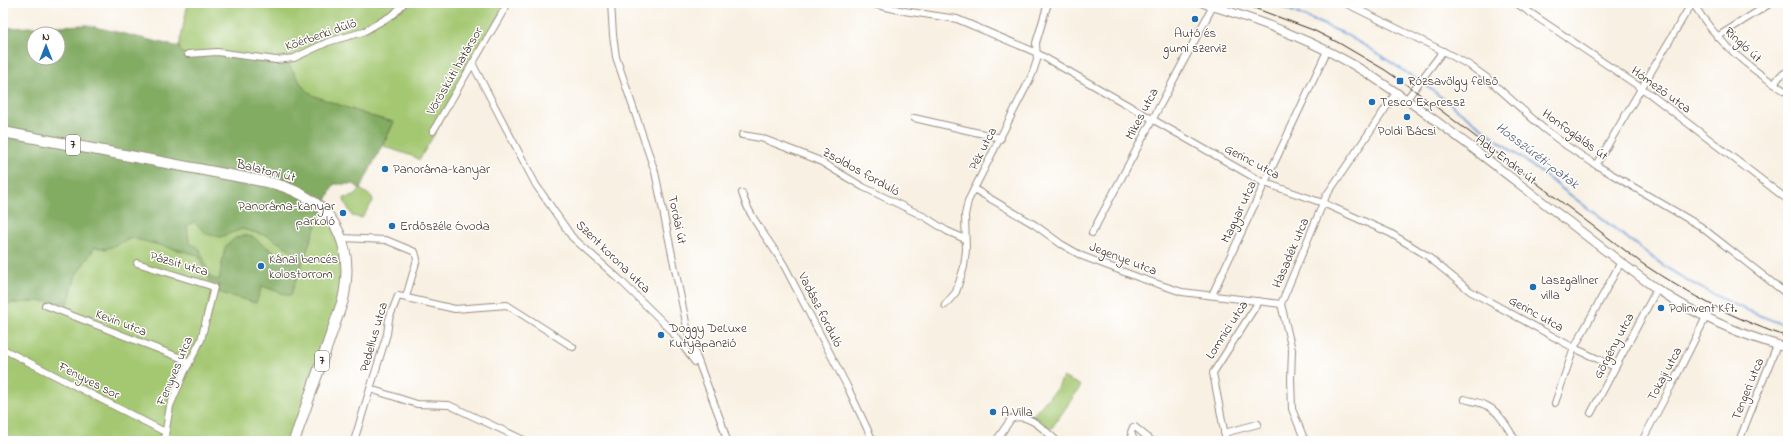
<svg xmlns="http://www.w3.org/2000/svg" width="1791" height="444" font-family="'Indie Flower',sans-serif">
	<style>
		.green { fill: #a4c872; stroke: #707948 }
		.forest { fill: #83ac64; stroke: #5f6b41; fill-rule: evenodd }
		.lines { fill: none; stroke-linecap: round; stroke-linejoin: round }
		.stream { stroke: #6f9ed8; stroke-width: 2 }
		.minor-casing { stroke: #9a8d80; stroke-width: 8 }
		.tertiary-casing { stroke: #9a8d80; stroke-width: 10 }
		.primary-casing { stroke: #9a8d80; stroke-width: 12 }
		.minor { stroke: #fff; stroke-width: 6 }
		.tertiary { stroke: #fff; stroke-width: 8 }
		.primary { stroke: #fff; stroke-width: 10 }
		.tram { stroke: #3b2a1e; stroke-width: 1 }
		.poi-dot { fill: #1f6fb2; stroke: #fff; stroke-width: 1.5 }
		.labels { text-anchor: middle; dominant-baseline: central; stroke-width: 3; stroke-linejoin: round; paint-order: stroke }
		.shield { fill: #fff; stroke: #766a62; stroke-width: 1 }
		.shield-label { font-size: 12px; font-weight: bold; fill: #3b2a1e }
		.poi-label { font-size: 13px; fill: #3b2a1e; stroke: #fff; text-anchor: start }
		.street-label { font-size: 13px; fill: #3b2a1e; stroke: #fff }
		.water-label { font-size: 14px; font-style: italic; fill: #525e72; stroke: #fff }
	</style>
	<rect width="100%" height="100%" fill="#fff"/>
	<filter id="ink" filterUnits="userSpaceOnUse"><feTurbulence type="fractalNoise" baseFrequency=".025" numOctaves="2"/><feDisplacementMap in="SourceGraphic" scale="8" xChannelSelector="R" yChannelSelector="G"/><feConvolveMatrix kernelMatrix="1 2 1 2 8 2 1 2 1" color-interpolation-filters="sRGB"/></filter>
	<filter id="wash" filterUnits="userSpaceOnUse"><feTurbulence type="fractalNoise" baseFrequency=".012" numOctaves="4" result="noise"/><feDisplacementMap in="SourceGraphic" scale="16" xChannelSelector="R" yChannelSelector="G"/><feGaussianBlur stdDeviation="0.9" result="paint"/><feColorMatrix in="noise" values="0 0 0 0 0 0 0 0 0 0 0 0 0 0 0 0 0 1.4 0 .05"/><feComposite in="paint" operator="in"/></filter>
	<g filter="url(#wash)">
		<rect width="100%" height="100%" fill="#f8f0e2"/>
		<g class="green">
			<polygon points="188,3 508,3 471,63 435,133 419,160 415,157 383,146 394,122 370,116 314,96 303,87 287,62 186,55 181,52 179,47"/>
			<polygon points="360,189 372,197 373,201 362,218 352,216 344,200 344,198 355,196"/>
			<polygon points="322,209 338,229 347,281 294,441 3,441 3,304 44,301 68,303 76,275 95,247 106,249 132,238 198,255 210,282 219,284 218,292 256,303 262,286 290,296"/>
			<polygon points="194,222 206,233 220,237 242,229 268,236 291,250 299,259 299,262 286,262 269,248 225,247 219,280 211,278 199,248 189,243 187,226"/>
			<polygon points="1063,377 1081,386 1051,429 1033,415 1058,387"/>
		</g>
		<path class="forest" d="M87,25L179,47L181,52L186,55L217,53L287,62L303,87L314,96L370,116L394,122L360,189L354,184H334L322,209L290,296L262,286L256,303L218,292L219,284L210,282L198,255L132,238L106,249L95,247L76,275L68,303L44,301L3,304V28ZM34,34H58V58H34ZM194,222L206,234L220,237L242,229L268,236L291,250L299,259V262H286L253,237L243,235L234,239L225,247L219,280L211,278L199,248L189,243L187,226Z"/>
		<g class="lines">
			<path class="stream" d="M1273,3L1343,33L1369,48L1424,84L1664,266C1704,292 1742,310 1788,326"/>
		</g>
	</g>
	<g filter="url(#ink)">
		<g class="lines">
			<defs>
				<g id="minor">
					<polyline points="611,3 613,35 616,57 655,172 689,337 722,424 727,441"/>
					<polyline points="868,3 904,11 957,19 1035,52 1262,182 1323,203 1390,233 1426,255 1470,291 1574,348 1615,367"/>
					<polyline points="1345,3 1443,51 1469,65 1487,78 1543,128 1567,146 1596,165 1700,226 1788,295"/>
					<polyline points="1516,3 1650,94 1788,200"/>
					<path d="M1693,3C1716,42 1750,69 1788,93"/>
					<polyline points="1717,37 1771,3"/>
					<polyline points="188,54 217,52 276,60 294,58 328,42 363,32 394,14 404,3"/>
					<polyline points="472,63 536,185 572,237 619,279 670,329 695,362"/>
					<polyline points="1774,84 1780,76 1788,71"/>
					<polyline points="1406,100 1443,51"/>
					<polyline points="914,118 1001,138"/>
					<polyline points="433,131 508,3"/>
					<polyline points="742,135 761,138 818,160 863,187 925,217 947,231 965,239"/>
					<polyline points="1596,165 1687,11 1693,4"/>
					<polyline points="974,189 1035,225 1061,244 1082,256 1140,278 1182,292 1281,304"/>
					<path d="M742,193C750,220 772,243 785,267L847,386L873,441"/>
					<polyline points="1092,233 1213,6"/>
					<polyline points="342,238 386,240 415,252 417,259 406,297"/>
					<polyline points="137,263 214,287 201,340 184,373 170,406 164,441"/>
					<polyline points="1212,295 1327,51"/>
					<polyline points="45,305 181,358 189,364"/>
					<polyline points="945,305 956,292 964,267 966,250 965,215 968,201 1032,75 1037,60 1036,43 1048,3"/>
					<polyline points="3,349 165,432"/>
					<polyline points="370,389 417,404 449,405 526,441"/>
					<path d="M1464,399C1471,401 1479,402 1485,405C1499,410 1508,429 1516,441"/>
					<polyline points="1555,403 1574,348 1621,262"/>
					<polyline points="1591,413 1657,289"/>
					<polyline points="1224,433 1258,424"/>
					<polyline points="354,441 387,334 389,319 398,296 455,309 507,305 573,347"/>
					<path d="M996,441L1011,419C1028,411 1045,431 1057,441"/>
					<polyline points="1134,441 1131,432 1133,427 1135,427 1152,441"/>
					<polyline points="1226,441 1213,373 1259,301"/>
					<polyline points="1305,441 1292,409 1291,379 1292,350 1281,304 1326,196 1396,93"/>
					<polyline points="1642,441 1678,373 1706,317"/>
					<polyline points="1739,441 1777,345"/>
				</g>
				<path id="tertiary" d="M1203,3C1260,21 1319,42 1370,75C1439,120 1503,172 1569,222C1598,245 1627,268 1657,289C1696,315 1743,336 1788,348"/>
				<path id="primary" d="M3,132L272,183C332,199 356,240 343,300L294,441"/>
			</defs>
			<use href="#minor" class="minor-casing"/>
			<use href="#tertiary" class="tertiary-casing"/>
			<use href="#primary" class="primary-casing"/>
			<use href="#minor" class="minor"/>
			<use href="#tertiary" class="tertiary"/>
			<use href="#primary" class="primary"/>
			<path class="tram" d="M1241,3L1313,30L1339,43L1385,70L1414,90L1643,264C1689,295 1736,320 1788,337"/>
		</g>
	</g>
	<g class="poi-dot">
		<circle cx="1195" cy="19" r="4"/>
		<rect x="1396" y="77" width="8" height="8" rx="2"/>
		<circle cx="1372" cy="102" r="4"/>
		<circle cx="1407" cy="117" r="4"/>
		<circle cx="385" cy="169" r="4"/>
		<circle cx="343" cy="213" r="4"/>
		<circle cx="392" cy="226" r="4"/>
		<circle cx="261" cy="266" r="4"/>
		<circle cx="1533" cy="287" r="4"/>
		<circle cx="1661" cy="308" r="4"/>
		<circle cx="661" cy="335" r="4"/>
		<circle cx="993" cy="412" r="4"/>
	</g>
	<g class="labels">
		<g class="shield">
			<rect x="66" y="135" width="14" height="20" rx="3"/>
			<rect x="315" y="351" width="14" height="20" rx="3"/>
		</g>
		<g class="shield-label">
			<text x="73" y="145">7</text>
			<text x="322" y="361">7</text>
		</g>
		<g class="poi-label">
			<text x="1195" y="33" text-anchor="middle">Autó és<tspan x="1195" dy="15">gumi szerviz</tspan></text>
			<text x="1408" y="81">Rózsavölgy felső</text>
			<text x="1380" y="102">Tesco Expressz</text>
			<text x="1407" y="131" text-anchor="middle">Poldi Bácsi</text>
			<text x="393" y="169">Panoráma-kanyar</text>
			<text x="335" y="206" text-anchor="end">Panoráma-kanyar<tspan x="335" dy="15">parkoló</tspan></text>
			<text x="400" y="226">Erdőszéle Óvoda</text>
			<text x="269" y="259">Kánai bencés<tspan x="269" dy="15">kolostorrom</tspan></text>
			<text x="1541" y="280">Laszgallner<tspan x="1541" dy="15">villa</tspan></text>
			<text x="1669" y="308">Polinvent Kft.</text>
			<text x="669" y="328">Doggy DeLuxe<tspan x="669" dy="15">Kutyapanzió</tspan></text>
			<text x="1001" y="412">A Villa</text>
		</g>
		<g class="street-label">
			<text transform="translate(321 35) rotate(-19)">Kőérberki dűlő</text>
			<text transform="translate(1743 45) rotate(43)">Ringló út</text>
			<text transform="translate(455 71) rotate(-60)">Vöröskúti határsor</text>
			<text transform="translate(1661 90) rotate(36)">Hómező utca</text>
			<text transform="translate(1142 114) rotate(-62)">Mikes utca</text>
			<text transform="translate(1575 135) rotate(36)">Honfoglalás út</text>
			<text transform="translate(983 149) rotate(-63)">Pék utca</text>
			<text transform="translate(1506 160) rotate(37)">Ady Endre út</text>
			<text transform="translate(1252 162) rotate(28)">Gerinc utca</text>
			<text transform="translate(266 171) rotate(14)">Balatoni út</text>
			<text transform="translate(861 172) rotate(29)">Zsoldos forduló</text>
			<text transform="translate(1239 212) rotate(-65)">Magyar utca</text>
			<text transform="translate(677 220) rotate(78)">Tordai út</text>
			<text transform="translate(1291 253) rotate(-67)">Hasadék utca</text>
			<text transform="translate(613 257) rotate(44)">Szent korona utca</text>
			<text transform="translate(1123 259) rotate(21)">Jegenye utca</text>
			<text transform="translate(179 264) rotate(16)">Pázsit utca</text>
			<text transform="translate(820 310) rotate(63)">Vadász forduló</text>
			<text transform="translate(1536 314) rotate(29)">Gerinc utca</text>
			<text transform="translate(121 323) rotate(21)">Kevin utca</text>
			<text transform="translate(1227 330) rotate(-57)">Lomnici utca</text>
			<text transform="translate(374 337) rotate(-74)">Pedellus utca</text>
			<text transform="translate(1614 346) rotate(-62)">Görgény utca</text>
			<text transform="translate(175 371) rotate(-67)">Fenyves utca</text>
			<text transform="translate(1665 374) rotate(-62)">Tokaji utca</text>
			<text transform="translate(89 381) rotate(27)">Fenyves sor</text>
			<text transform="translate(1748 389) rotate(-68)">Tengeri utca</text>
		</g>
		<g class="water-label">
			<text transform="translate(1537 156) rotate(37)">Hosszúréti-patak</text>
		</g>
	</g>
	<rect width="1791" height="444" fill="none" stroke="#fff" stroke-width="16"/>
	<g transform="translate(46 46)"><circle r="19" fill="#ffffff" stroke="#b1aaa5"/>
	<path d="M0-3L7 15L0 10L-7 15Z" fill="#1f6fb2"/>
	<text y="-6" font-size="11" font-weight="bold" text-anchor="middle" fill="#3b2a1e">N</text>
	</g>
</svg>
